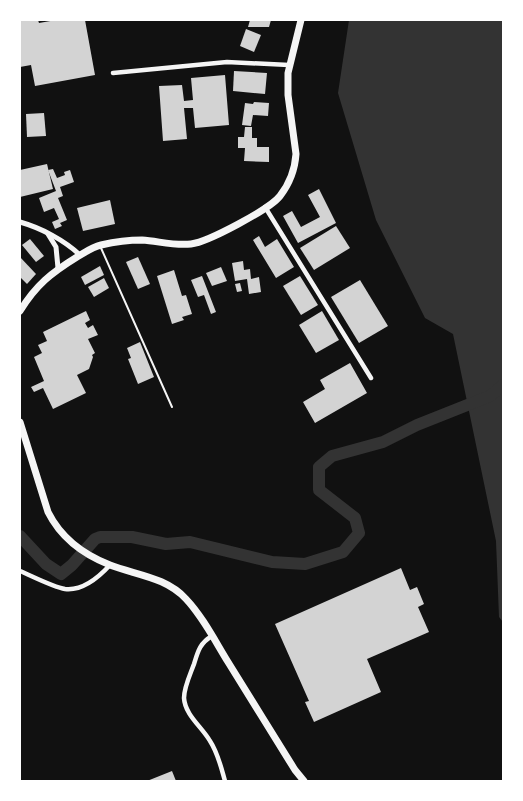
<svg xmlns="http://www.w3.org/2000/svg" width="523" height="801" font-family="'Work Sans',sans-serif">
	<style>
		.water { fill: #333 }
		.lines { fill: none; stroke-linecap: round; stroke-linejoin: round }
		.river { stroke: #333; stroke-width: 12 }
		.building { fill: #d3d3d3 }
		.service { stroke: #f5f5f5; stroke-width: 2 }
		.minor { stroke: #f5f5f5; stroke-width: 4.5 }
		.tertiary { stroke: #f5f5f5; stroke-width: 5 }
		.primary { stroke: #f5f5f5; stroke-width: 7 }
	</style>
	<rect width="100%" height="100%" fill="#111"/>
	<polygon class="water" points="349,20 503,20 503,622 499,617 496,541 453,334 425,318 376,220 338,93"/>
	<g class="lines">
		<polyline class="river" points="20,536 46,564 61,574 72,565 95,539 100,537 132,537 166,544 190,542 272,562 305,564 343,552 359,533 355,518 319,490 319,467 332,456 383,442 417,425 490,396 503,385"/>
	</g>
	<g class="building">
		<polygon points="20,20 38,20 39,23 56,20 85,20 95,75 35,86 31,65 20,67"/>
		<polygon points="250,20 271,20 269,27 248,27"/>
		<polygon points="246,29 261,35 254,52 240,46"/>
		<polygon points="234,71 267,73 265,94 233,91"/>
		<polygon points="225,75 229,125 195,128 193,108 184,108 187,139 163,141 159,86 182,85 184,101 193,100 191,78"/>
		<polygon points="254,102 269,103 268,116 253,115 251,126 242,125 245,103 253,104"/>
		<polygon points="44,113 46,136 27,137 26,114"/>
		<polygon points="245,127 252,127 252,138 257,138 257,147 269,147 269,162 244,161 245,148 238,148 238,137 244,137"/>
		<polygon points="47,164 53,189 20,197 20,170"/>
		<polygon points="53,169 57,178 65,175 64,172 70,170 74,182 60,187 63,196 58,198 67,220 60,223 62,226 55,229 52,222 59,219 54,208 44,212 39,198 56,191 48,170"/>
		<polygon points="319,189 336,223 298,243 283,216 292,211 301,227 320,217 308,195"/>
		<polygon points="110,200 115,224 83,231 77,208"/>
		<polygon points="336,226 350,248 314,270 300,248"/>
		<polygon points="259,236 265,247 277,239 294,267 276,278 253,240"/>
		<polygon points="30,239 44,256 36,262 22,245"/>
		<polygon points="20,257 36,274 27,284 20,277"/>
		<polygon points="138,257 150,284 138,289 126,262"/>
		<polygon points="243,261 244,270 250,269 251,279 259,277 261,292 249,294 247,279 235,281 232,263"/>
		<polygon points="100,266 104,275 85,285 81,277"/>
		<polygon points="221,267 227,281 212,286 206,273"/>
		<polygon points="174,270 182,296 186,295 192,314 182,317 184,320 172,324 157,276"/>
		<polygon points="202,276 216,312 211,314 204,295 198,297 191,280"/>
		<polygon points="300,276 318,305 301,315 283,286"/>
		<polygon points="104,278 109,288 94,297 88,287"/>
		<polygon points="360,280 388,326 359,343 331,297"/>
		<polygon points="240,283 242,291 237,292 235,284"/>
		<polygon points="86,311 90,320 85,323 88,328 93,325 98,335 88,339 95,353 92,355 93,357 89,369 77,375 86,393 53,409 43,388 34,392 31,387 44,381 34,357 42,353 38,345 47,341 43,332"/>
		<polygon points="322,311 339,340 316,353 299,325"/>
		<polygon points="140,342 154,377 138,384 128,359 131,358 127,348"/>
		<polygon points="350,363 367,393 315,423 303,402 325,389 320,380"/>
		<polygon points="401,568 410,590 417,587 424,604 418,607 429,632 367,659 381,692 314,722 305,702 309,701 275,624"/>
		<polygon points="172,771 176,781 147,781"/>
	</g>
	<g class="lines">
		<polyline class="service" points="101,248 172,407"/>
		<g class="minor">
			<polyline points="113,73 227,62 289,65"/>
			<polyline points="265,207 371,378"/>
			<path d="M20,571C32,576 53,587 65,589C82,591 99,577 110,565"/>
			<path d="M212,636C200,643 198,651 194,664C190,675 184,687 184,698C185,715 202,727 210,741C218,753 221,767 225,781"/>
		</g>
		<g class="tertiary">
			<path d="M20,222C41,228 64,240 80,255"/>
			<polyline points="48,234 56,247 58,268"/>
		</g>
		<g class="primary">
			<path d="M20,311C36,285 51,273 77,257C84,253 92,247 101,245C114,242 128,240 142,240C158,241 174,246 191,244C208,242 270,209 280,196C290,183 295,169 296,154L288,95V73L301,20"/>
			<path d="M20,422L48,512C61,538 82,554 110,565C136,575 166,577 186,599C203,617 215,641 228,662C250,698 273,734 295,770L304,781"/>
		</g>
	</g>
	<rect width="523" height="801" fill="none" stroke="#ffffff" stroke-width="42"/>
</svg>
